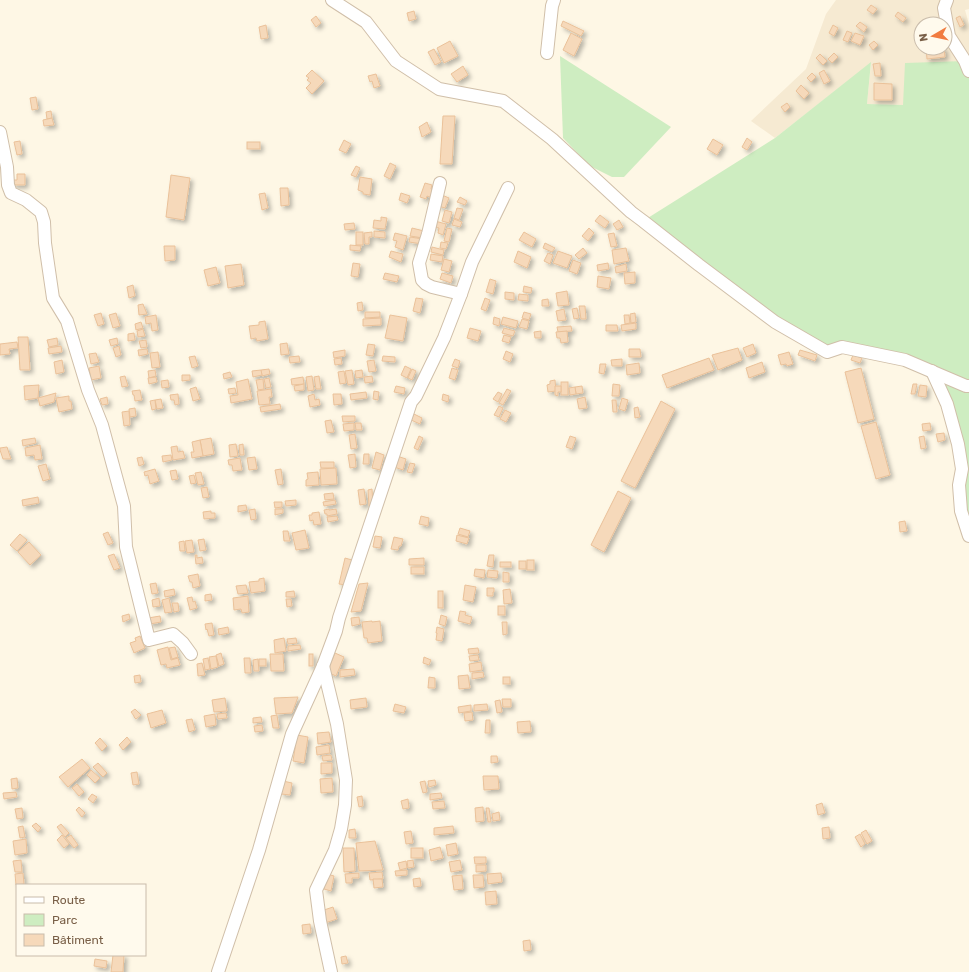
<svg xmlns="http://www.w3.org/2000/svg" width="969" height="972" font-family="Rubik,sans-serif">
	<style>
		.residential { fill: #f6ead2; fill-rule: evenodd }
		.green { fill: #ceedc1 }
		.building { fill: #f6d9ba; stroke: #eac199; filter: url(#shadow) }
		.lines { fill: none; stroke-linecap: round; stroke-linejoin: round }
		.minor-casing { stroke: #d0bfa9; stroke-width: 14 }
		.minor { stroke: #fff; stroke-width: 12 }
	</style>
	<defs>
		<filter id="shadow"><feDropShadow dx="3" dy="3" stdDeviation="2" flood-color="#0004"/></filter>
	</defs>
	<rect width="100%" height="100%" fill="#fef7e5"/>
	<path class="residential" d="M836,0H969V9L965,10L969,24V71L903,105L867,104L871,63L775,138L751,121L806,69L826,14ZM921,24H945V48H921Z"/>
	<g class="green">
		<polygon points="560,56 671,127 624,177 612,177 590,166 563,138"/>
		<polygon points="965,61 969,71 969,536 960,459 932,371 842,347 827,352 643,221 775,138 871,62 867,104 903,105 905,63"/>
	</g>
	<g class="building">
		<polygon points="871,5 877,9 873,14 867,10"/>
		<polygon points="414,11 416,19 409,21 407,13"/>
		<polygon points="898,12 906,18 903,22 895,16"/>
		<polygon points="316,16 321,23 316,27 311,20"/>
		<polygon points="960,16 964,25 960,27 956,18"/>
		<polygon points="938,18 939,23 929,24 929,19"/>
		<polygon points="563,21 584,31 581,36 561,26"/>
		<polygon points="860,22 867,27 864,32 856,26"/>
		<polygon points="266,25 268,38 261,39 259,27"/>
		<polygon points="833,25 838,28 834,36 829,33"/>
		<polygon points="847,31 852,33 848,42 843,40"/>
		<polygon points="571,33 582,39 574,56 563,50"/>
		<polygon points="855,33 864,36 860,45 851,41"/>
		<polygon points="450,41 458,56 444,63 437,48"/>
		<polygon points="874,41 878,45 873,50 869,45"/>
		<polygon points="926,48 944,48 945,57 927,59"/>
		<polygon points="434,49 441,62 435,65 428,52"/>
		<polygon points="834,53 838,57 832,63 828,59"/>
		<polygon points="820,54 827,61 823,65 816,58"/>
		<polygon points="880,63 881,76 875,76 873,64"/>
		<polygon points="463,66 468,75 457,82 451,74"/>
		<polygon points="312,70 324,81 312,94 306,88 311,83 307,80 309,78 306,76"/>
		<polygon points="824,70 830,81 824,84 819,73"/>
		<polygon points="812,73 816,77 811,82 807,78"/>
		<polygon points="376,74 380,86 374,88 372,81 370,82 368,76"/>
		<polygon points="874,83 892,84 892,100 874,100"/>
		<polygon points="801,85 809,93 804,99 796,91"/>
		<polygon points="36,97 38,109 32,110 30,98"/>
		<polygon points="787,103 790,107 785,112 781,107"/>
		<polygon points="51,111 52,118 47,119 46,112"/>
		<polygon points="443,116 455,116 452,164 440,164"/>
		<polygon points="52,118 54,125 44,126 43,120"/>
		<polygon points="427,122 431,132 422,137 419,127"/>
		<polygon points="747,138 752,142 747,150 742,147"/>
		<polygon points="713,139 723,145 717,155 707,149"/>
		<polygon points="344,140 351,144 346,153 339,150"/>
		<polygon points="20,141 22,154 17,155 14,142"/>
		<rect x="247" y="142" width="13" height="7"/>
		<polygon points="390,163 396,166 390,179 384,176"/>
		<polygon points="356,166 360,168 356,177 351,175"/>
		<polygon points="17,174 25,174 25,185 13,185 12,180 17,180"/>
		<polygon points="171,175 190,178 184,220 166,217"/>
		<polygon points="360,177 372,179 370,195 363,194 363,192 358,190"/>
		<polygon points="425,183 432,185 431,189 435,191 432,198 427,196 426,199 420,197"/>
		<polygon points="280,188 288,188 289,205 281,206"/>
		<polygon points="265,193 268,208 262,210 259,194"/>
		<polygon points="401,193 410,196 407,203 399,200"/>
		<polygon points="442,195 449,198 445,208 438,206"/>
		<polygon points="460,197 467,201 465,205 457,202"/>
		<polygon points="457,208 463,209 459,220 454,218"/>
		<polygon points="445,210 452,212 449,223 442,221"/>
		<polygon points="600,215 609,222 605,228 595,221"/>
		<polygon points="381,217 387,218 385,229 373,228 374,220 381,221"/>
		<polygon points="454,219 462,222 460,227 452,225"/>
		<polygon points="619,220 623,227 617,230 613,224"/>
		<polygon points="435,221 446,224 443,235 438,233 439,228 434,227"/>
		<polygon points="354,223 355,229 345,230 344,224"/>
		<polygon points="412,228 424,231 423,238 410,236"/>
		<polygon points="447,228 452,229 449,242 444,241"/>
		<polygon points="589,228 594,233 588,241 582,236"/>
		<polygon points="374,231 385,232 385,238 374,237"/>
		<rect x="356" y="232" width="7" height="13"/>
		<polygon points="372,232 372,237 369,237 369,244 365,244 364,233"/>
		<polygon points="524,232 536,239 532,247 519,240"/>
		<polygon points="395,233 407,236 403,250 395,247 397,241 393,240"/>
		<polygon points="614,233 617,246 611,247 608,234"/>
		<polygon points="410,237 423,239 422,244 409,242"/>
		<polygon points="441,242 448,243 446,249 440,248"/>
		<polygon points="545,243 555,248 552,252 543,248"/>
		<polygon points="350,245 361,246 360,251 350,250"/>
		<polygon points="164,246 175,246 175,260 165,261"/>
		<polygon points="432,247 444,250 443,255 431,252"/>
		<polygon points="583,248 587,253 579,259 575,255"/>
		<polygon points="626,248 629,261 614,264 612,250"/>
		<polygon points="391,251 403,254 401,262 389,257"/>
		<polygon points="518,251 531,257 527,268 514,262"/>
		<polygon points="558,251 572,256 567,268 553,263"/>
		<polygon points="548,253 553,255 550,264 544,261"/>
		<polygon points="431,254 443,256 442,262 430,260"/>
		<polygon points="444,259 452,261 449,272 441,270"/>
		<polygon points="573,260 581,263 577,274 569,271"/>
		<polygon points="353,263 360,264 358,277 351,276"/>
		<polygon points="608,263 609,269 598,271 597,265"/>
		<polygon points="241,264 244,285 228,288 225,266"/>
		<polygon points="626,264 627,271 616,273 615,267"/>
		<polygon points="216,267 220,283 208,286 204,270"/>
		<polygon points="635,272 635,283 625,284 624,273"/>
		<polygon points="385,273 399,276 397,282 383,279"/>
		<polygon points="442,273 453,276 451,283 440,279"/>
		<polygon points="598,276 611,278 609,289 597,287"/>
		<polygon points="490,279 496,281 493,294 486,292"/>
		<polygon points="133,285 135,296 129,298 127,287"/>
		<polygon points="524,286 532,288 531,293 523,292"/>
		<polygon points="567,291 569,305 558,306 556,293"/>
		<polygon points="505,292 514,293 514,300 505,299"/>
		<polygon points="519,294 528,295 528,301 518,300"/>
		<polygon points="416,298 423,299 420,313 413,311"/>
		<polygon points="485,298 490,300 486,311 481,309"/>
		<polygon points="548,299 549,306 542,306 542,300"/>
		<polygon points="362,302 363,310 358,311 357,303"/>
		<polygon points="143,304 147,314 139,315 138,305"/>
		<polygon points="579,306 585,306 586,319 581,319"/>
		<polygon points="577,308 579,318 574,319 572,309"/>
		<polygon points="564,309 566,320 558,321 556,311"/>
		<polygon points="365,312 380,312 380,317 365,318"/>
		<polygon points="524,312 531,314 529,320 522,318"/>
		<polygon points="101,313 104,324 98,326 94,315"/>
		<polygon points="116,313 120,326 113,328 109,315"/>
		<polygon points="635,313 636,322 631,323 630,314"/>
		<polygon points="156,315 158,330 152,331 151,323 146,324 145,317"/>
		<polygon points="390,315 407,318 403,341 385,338"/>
		<polygon points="624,315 629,315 630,323 625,324"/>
		<polygon points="494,317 500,319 499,326 493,324"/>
		<polygon points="503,317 518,321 516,328 501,324"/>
		<polygon points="381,318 381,325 363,326 363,319"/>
		<polygon points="522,319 529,321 527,329 519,327"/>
		<polygon points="265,321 268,339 257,341 256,338 251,339 249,326 259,325 259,322"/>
		<polygon points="141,322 143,328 136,330 135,324"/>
		<polygon points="636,323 636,329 622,331 621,325"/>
		<polygon points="606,325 617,325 618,331 606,331"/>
		<polygon points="571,326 572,331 558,332 557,327"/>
		<polygon points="470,328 481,331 478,341 467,338"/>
		<polygon points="504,328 515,331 513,336 502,333"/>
		<polygon points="143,329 145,336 138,337 137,331"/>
		<polygon points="541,331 541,338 535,338 534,332"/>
		<polygon points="567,331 568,342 561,343 560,338 557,338 556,332"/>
		<polygon points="134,333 135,340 128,341 128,334"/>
		<polygon points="504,335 511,337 509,343 502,341"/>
		<polygon points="18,337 28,337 30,370 20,370"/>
		<polygon points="57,338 58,345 49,347 47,340"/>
		<polygon points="117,338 118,344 111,346 109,340"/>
		<polygon points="146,340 147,347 141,348 139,341"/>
		<polygon points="17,342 18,348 9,349 10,354 0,355 0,344"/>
		<polygon points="287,343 289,354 281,355 280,344"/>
		<polygon points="368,344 375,345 373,356 366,355"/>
		<polygon points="753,344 756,353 747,357 743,348"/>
		<polygon points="61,346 62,352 49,354 48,348"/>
		<polygon points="119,346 121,355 116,357 113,348"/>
		<polygon points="738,348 742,360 718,370 712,355"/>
		<polygon points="147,349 148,354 139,356 138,350"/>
		<polygon points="629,349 640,349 641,357 629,357"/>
		<polygon points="345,350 345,356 334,358 333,352"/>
		<polygon points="800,350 817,355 815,361 798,355"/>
		<polygon points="506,351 513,354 510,362 503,359"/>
		<polygon points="158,352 160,367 152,368 150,353"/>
		<polygon points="789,352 793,364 787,366 786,364 781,365 778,355"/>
		<polygon points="96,353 99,362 91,364 89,354"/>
		<polygon points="853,355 862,358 860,363 851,360"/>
		<polygon points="195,356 198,366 192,368 189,357"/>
		<polygon points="299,356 300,362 290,363 289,357"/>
		<polygon points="383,356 395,357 395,362 382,361"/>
		<polygon points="341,358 342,364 335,365 334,359"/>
		<polygon points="709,358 714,370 667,388 662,375"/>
		<polygon points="455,359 460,361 458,368 452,366"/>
		<polygon points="622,359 622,366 612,366 611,360"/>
		<polygon points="62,360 64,372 56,374 54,362"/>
		<polygon points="374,360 376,371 369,372 367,361"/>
		<polygon points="762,362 765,372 749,378 746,368"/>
		<polygon points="639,363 640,373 627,375 626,365"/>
		<polygon points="600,364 606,364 604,374 599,373"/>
		<polygon points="99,366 101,378 91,380 89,368"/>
		<polygon points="405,366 411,369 407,378 401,375"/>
		<polygon points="452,368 458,370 455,380 449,378"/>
		<polygon points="861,368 874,419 858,423 845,372"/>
		<polygon points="269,369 270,374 262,376 261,370"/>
		<polygon points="412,369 416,371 412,380 408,378"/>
		<polygon points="155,370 156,376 149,378 148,371"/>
		<polygon points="261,370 262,375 253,377 252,371"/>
		<polygon points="352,370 354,384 348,385 345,371"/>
		<polygon points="362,370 363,377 356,378 355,371"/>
		<polygon points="344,371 346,383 340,384 338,372"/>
		<polygon points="230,372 232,377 224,379 223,374"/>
		<polygon points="182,375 190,375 190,380 182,381"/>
		<polygon points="125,376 128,386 122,387 120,377"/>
		<polygon points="312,376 314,390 308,391 306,377"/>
		<polygon points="319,376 321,389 316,389 314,377"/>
		<polygon points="372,376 373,382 365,383 364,377"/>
		<polygon points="156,377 157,382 149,384 148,378"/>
		<polygon points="303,377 304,384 292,385 291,379"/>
		<polygon points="269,378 271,387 266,388 264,379"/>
		<polygon points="248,379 252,399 231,403 230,396 238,395 236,382"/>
		<polygon points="263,379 264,389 258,390 256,380"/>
		<polygon points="168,380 169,387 162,388 161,381"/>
		<polygon points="555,380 556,391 548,392 547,385 550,384 550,381"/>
		<rect x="561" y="382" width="7" height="13"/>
		<polygon points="304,384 304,390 295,391 294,386"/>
		<polygon points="613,384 620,385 619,396 612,396"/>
		<polygon points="913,384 917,384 915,394 911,394"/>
		<polygon points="39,385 38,398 25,400 24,386"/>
		<polygon points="920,385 927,386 926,397 918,396"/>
		<polygon points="396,386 405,388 404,394 394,392"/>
		<polygon points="555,386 561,386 561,392 558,392 558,396 555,395"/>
		<polygon points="582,386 583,393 576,394 575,387"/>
		<polygon points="196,387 200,399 193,401 190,389"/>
		<polygon points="575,387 576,394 570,395 569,388"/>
		<polygon points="235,388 236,393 229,394 228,389"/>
		<polygon points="271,389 272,397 269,397 270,404 259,405 257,391"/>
		<polygon points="507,389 511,391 503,405 499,403"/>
		<polygon points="140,390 142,400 135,401 134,395 133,395 132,391"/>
		<polygon points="374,391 379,392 378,400 373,399"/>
		<polygon points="366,392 367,398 351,400 350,394"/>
		<polygon points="498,392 502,394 498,402 493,399"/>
		<polygon points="56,393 54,402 40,406 38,398"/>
		<polygon points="178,394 179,404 175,405 174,400 171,400 170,395"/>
		<polygon points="314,394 315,400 319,399 320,405 310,407 308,396"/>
		<polygon points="333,394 341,394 342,404 334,405"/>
		<polygon points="443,394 449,396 448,402 442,400"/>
		<polygon points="69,396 69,401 71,401 72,409 59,412 56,398"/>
		<polygon points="107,397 108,404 102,405 100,399"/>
		<polygon points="585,397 587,408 579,409 577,399"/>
		<polygon points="622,398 628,400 625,411 619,409"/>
		<polygon points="161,399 163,408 157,409 155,400"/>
		<polygon points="155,400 156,409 152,410 150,401"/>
		<polygon points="612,400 616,400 617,412 613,412"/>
		<polygon points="661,401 675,409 635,488 621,481"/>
		<polygon points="280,404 281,409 261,412 260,407"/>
		<polygon points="499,406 503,408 499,417 494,415"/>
		<polygon points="638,407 640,417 635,418 634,408"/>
		<polygon points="135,408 136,416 130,417 129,409"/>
		<polygon points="505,410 511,413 506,422 500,419"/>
		<polygon points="129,411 130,425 124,426 122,412"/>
		<polygon points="414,414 422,418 420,424 411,420"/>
		<polygon points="342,416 355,416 355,421 343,422"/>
		<polygon points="331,420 334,432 327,433 325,421"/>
		<polygon points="876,422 890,475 876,479 861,426"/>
		<polygon points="354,423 354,430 344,431 343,424"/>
		<polygon points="355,423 361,423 362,430 356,430"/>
		<polygon points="930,423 931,430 923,431 922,424"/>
		<polygon points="944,433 945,440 938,442 936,434"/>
		<polygon points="355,434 357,448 351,449 349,435"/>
		<polygon points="419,436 423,438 418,450 414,448"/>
		<polygon points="570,436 576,438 572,449 566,447"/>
		<polygon points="924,436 926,448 921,449 919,437"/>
		<polygon points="35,438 36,443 23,446 22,440"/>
		<polygon points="211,438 214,454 203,456 200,440"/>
		<polygon points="200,440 203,456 192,458 191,452 194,452 192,442"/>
		<polygon points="236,444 238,456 230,457 229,445"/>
		<polygon points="243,444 244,455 240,455 239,445"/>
		<polygon points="40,445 42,459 35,460 34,455 26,456 25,448"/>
		<polygon points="177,446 178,452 183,451 185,458 173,460 171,447"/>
		<polygon points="7,447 11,459 3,459 0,450 0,448"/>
		<polygon points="376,452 384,455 380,470 372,468"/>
		<polygon points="355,454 356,467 350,468 348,455"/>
		<polygon points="364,454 369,454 369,464 363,464"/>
		<polygon points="171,455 172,460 163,462 162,456"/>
		<polygon points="397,456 406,459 403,470 394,467"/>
		<polygon points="142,457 144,464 139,466 137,458"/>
		<polygon points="255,457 257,469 249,470 247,458"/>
		<polygon points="240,458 242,470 233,471 232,465 229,465 228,460"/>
		<polygon points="320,462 334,462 334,468 321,468"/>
		<polygon points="410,463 415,464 412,473 407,472"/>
		<polygon points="46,464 50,479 43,481 38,466"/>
		<polygon points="336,468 337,484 321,485 320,469"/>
		<polygon points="155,469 159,481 150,484 148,475 145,476 144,472"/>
		<polygon points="281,469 283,484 278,485 275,470"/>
		<polygon points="176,470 178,479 172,480 170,471"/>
		<polygon points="201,472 204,484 198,485 195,473"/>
		<polygon points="318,472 319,485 306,486 306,480 308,479 307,473"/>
		<polygon points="194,475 196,483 191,484 189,476"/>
		<polygon points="207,487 209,497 203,498 201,488"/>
		<polygon points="364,489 366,504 360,505 358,490"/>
		<polygon points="372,489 373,505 369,506 368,490"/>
		<polygon points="618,491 631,498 604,552 591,545"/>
		<polygon points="333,493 334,499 325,500 324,494"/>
		<polygon points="38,497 39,503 23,506 22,500"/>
		<polygon points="296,500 296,505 286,506 285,501"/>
		<polygon points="335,500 336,504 324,506 323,502"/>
		<polygon points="274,502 282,502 282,507 275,508"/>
		<polygon points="246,505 247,510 238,512 238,506"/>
		<polygon points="255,509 256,519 251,520 249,510"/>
		<polygon points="275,509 283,509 283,513 275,515"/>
		<polygon points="329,509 329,510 336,509 337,514 327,516 327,514 325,514 324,510"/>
		<polygon points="211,511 211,513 215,513 215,518 204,519 203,512"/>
		<polygon points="319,512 321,524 314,525 313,520 310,521 309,515 312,515 312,513"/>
		<polygon points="337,516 338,520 328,522 327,517"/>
		<polygon points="421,516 429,518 428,526 419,524"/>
		<polygon points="905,521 907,531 900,532 899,522"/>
		<polygon points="460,528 470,531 468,537 458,534"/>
		<polygon points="305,530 309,548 296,550 292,533"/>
		<polygon points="283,531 288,531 290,541 284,541"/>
		<polygon points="108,532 113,543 108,545 103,534"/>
		<polygon points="20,534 27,540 17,551 10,545"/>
		<polygon points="457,535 469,538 467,544 456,541"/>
		<polygon points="375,536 382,537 380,548 373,547"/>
		<polygon points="394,537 403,539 401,546 399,546 398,550 391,549"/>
		<polygon points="204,539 206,550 200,551 198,540"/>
		<polygon points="192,540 194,552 187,553 185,541"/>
		<polygon points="184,541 185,551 180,551 179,542"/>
		<polygon points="29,542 41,555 30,565 18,552"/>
		<polygon points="114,554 120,568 114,570 108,556"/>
		<polygon points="195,555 197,555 197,558 202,557 203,563 196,564"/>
		<polygon points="489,555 494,555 493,567 487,566"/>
		<polygon points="345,558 352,560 346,585 339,584"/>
		<polygon points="424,558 424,565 409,565 409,559"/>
		<rect x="527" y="560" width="7" height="10"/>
		<rect x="519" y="561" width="7" height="8"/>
		<rect x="500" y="562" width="11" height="5"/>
		<rect x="411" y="567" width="13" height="7"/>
		<polygon points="475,569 485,570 484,578 474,576"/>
		<polygon points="488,570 498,571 497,578 487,577"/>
		<polygon points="503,572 509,573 509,582 503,582"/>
		<polygon points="198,574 200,586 193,588 192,582 190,582 188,576"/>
		<polygon points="264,578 265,591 251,593 249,582 259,581 259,579"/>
		<polygon points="156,583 158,593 152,594 150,584"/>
		<polygon points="368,583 361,611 351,612 359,584"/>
		<polygon points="246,585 248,593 238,594 236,586"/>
		<polygon points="465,585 476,587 473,602 463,600"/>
		<polygon points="487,588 494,588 494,592 493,592 493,596 487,596"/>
		<polygon points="174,589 175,595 165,597 164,591"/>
		<polygon points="510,589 512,603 504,604 503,590"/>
		<polygon points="294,591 295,597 286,597 286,592"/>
		<rect x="438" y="591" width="5" height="17"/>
		<polygon points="211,594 212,600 205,601 205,595"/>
		<polygon points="248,596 249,612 242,613 241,609 234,610 233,598"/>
		<polygon points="192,597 193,602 195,601 197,608 190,610 187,598"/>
		<polygon points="159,598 160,606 153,607 152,600"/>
		<polygon points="169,598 172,612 165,613 162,600"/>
		<polygon points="286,599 291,599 292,606 287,607"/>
		<polygon points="172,603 178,603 179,611 174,612"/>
		<rect x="498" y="606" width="7" height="9"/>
		<polygon points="460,611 466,612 465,615 472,617 470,624 458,621"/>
		<polygon points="129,614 130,619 123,622 122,616"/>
		<polygon points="441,615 447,617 445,626 439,624"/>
		<polygon points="160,616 161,622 150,624 148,618"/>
		<polygon points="359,617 360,624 352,626 351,618"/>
		<polygon points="372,621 372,622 380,621 382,641 368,643 367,638 364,638 362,622"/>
		<polygon points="502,622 507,622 507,634 503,635"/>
		<polygon points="212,623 214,635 209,636 207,629 206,630 205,624"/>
		<polygon points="228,627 229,633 219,635 218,629"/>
		<polygon points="437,627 444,629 442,641 436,640 437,633 436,633"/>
		<polygon points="140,636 145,648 134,653 130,643 136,641 135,638"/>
		<polygon points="284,638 286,651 275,653 274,640"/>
		<polygon points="296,638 297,643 288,644 287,639"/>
		<polygon points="300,645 301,649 288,651 288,646"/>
		<polygon points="168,647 171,660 178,658 180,665 167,668 166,664 161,665 157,650"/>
		<polygon points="175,647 178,657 172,659 169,648"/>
		<polygon points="478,648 479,653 469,654 468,649"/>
		<polygon points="221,653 224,664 219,666 216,655"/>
		<polygon points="335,653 344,657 336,676 327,672"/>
		<polygon points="270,654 283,654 284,671 271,671"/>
		<rect x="309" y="654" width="4" height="12"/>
		<polygon points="478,655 479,660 470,661 469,656"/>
		<polygon points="216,656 218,667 211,669 209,657"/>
		<polygon points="424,657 431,660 429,665 423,663"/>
		<polygon points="208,658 210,669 205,670 203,659"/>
		<polygon points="244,658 250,658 251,673 245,673"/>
		<polygon points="258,659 259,671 254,671 253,660"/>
		<rect x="259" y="659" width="7" height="7"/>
		<polygon points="481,662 482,670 470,672 469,664"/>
		<polygon points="202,663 205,675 198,676 197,664"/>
		<polygon points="354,669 355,675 340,677 340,670"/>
		<polygon points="483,672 484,677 472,679 472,673"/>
		<polygon points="140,675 141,682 135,683 134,676"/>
		<polygon points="468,675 470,688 459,689 458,676"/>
		<polygon points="429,677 435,678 435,688 428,688"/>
		<rect x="503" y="677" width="7" height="7"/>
		<polygon points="298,697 292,713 276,714 274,698"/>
		<polygon points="225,698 227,711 214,712 212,700"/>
		<polygon points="366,698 367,707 351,709 350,700"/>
		<polygon points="502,699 511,699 511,707 503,707"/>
		<polygon points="500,700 502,712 497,713 495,701"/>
		<polygon points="395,704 406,707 404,713 393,711"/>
		<polygon points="487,704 488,710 474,711 474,705"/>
		<polygon points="471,705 471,711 459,713 458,707"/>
		<polygon points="135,709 141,715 136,719 134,717 134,716 131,712"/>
		<polygon points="162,710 166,723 151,728 147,714"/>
		<polygon points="472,712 473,720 465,721 464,713"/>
		<polygon points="226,713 227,718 218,719 217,714"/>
		<polygon points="215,714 216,725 206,727 204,716"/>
		<polygon points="277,715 279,728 273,728 271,716"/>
		<polygon points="261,717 262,722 253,723 253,718"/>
		<polygon points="192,719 195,730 189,732 186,720"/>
		<polygon points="486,720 490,720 490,733 485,733"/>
		<polygon points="530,721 531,732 518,733 517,722"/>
		<polygon points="262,725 263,731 255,732 254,726"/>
		<polygon points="329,732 331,742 318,744 317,733"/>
		<polygon points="297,735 308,737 304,763 293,761"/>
		<polygon points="127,737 131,742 123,750 119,745"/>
		<polygon points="100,738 107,746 102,751 95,743"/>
		<polygon points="329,745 330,753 317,755 316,747"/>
		<polygon points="331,755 332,760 323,761 322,756"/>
		<polygon points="491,756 497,756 498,762 491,763"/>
		<polygon points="82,759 90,768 68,787 59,777"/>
		<polygon points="98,763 107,773 103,777 93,767"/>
		<polygon points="321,763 332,763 332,773 321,774"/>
		<polygon points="91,770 100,778 95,783 87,775"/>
		<polygon points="137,772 139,784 133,785 131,773"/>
		<polygon points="483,776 498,776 499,789 484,790"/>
		<polygon points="17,778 18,788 12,789 11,779"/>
		<polygon points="332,778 333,792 321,793 320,779"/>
		<polygon points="435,780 436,785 429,787 428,781"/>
		<polygon points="283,781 292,783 290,795 281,794"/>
		<polygon points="425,781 427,792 423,793 420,782"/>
		<polygon points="77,784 84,792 79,796 72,788"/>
		<polygon points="16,792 17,797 4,799 3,793"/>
		<polygon points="441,793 442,798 430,800 430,794"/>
		<polygon points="92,794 97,797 93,803 88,799"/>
		<polygon points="362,796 363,806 359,807 357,797"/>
		<polygon points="408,799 409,808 403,809 401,801"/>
		<polygon points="444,801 445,808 433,809 432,802"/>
		<polygon points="822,803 825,813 818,815 816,805"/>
		<polygon points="79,807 85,813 82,817 76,810"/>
		<polygon points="483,807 484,821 476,822 475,808"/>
		<polygon points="22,808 23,818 17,819 15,809"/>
		<polygon points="486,808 489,808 491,822 488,822"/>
		<polygon points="499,812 500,820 493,821 492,814"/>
		<polygon points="36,823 41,828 38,832 32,826"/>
		<polygon points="61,824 69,833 65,837 57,827"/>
		<polygon points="23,826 25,837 20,838 18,827"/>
		<polygon points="453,826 454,833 434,835 434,828"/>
		<polygon points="829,827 830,838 823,839 822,828"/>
		<polygon points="355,829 356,838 349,838 349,830"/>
		<polygon points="866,830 872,841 867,844 861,833"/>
		<polygon points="411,831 413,843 406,844 404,832"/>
		<polygon points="860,834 865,844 861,847 855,837"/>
		<polygon points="62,835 69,844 64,848 57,840"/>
		<polygon points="71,835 78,845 74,848 66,838"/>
		<polygon points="26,839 27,853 15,855 13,841"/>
		<polygon points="375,841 383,870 359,871 356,843"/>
		<polygon points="456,843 458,854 448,856 446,845"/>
		<polygon points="440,847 443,858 431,861 429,850"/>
		<polygon points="343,848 354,848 355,871 344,872"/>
		<rect x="411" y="848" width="12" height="10"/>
		<polygon points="474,857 486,857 486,863 475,864"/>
		<polygon points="21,860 22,872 15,872 13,861"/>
		<polygon points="413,860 414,867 408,868 407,861"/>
		<polygon points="460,860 462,870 451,872 449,862"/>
		<polygon points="406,861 407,868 400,870 398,863"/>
		<polygon points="476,865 486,865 486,871 476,872"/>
		<polygon points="407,870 407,875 396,876 395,871"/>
		<polygon points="382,872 383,879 370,880 369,873"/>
		<polygon points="23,873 24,884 16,885 15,874"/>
		<polygon points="359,873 359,878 352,878 352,883 346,883 345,874"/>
		<polygon points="501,873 502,882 488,884 487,874"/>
		<polygon points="327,874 334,876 331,891 324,889"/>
		<polygon points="462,875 463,889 454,890 452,876"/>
		<polygon points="473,875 483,875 484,887 474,888"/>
		<polygon points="420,878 421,886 414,887 413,879"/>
		<polygon points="373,879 382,879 383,887 374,888"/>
		<polygon points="496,891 497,904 486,905 485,892"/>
		<polygon points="333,907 337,919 325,923 321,911"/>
		<polygon points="310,924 311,933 303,934 302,925"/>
		<polygon points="530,940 531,950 524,951 523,941"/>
		<polygon points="113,955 124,955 123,972 111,972"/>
		<polygon points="346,956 348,963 342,964 341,957"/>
		<polygon points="95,959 107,961 106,968 94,966"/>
	</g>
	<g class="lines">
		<defs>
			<g id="minor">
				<polyline points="332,0 366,22 396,61 439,89 503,101 552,139 631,212 643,221 699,265 775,322 827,352 842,347 905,360 966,386 969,386"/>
				<polyline points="947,0 944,8 949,36 965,61 969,71"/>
				<polyline points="547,53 552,6 554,0"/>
				<polyline points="0,132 7,167 8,185 11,193 26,200 41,212 44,222 45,243 53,298 67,321 88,390 102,425 124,506 126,547 149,640 173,634 183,643 191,654"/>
				<polyline points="440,183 428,234 419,263 422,280 426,284 432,287 461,294"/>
				<polyline points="932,371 947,404 958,444 962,469 959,485 961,511 969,536"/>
				<polyline points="323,666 337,724 346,780 345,805 341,829 335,850 316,890 320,921 331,972"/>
				<polyline points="218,972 259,850 292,734 323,666 336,631 339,618 411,402 416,396 444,338 461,294 472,262 508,188"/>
			</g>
		</defs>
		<use href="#minor" class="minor-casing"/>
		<use href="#minor" class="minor"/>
	</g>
	<rect x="16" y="884" width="130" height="72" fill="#fffaed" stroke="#c9bcab"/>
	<rect x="24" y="897" width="20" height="6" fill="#ffffff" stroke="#c9bcab"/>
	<text x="52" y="904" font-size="12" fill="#795f47">Route</text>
	<rect x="24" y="914" width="20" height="12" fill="#ceedc1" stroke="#c9bcab"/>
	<text x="52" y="924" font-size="12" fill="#795f47">Parc</text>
	<rect x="24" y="934" width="20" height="12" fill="#f6d9ba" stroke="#c9bcab"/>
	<text x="52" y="944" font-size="12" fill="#795f47">Bâtiment</text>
	<g transform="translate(933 36) rotate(261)"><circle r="19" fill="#fffaed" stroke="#c9bcab"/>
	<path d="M0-3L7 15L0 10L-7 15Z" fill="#f17c40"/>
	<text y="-6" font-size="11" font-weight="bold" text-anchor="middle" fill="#795f47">N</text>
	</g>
</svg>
